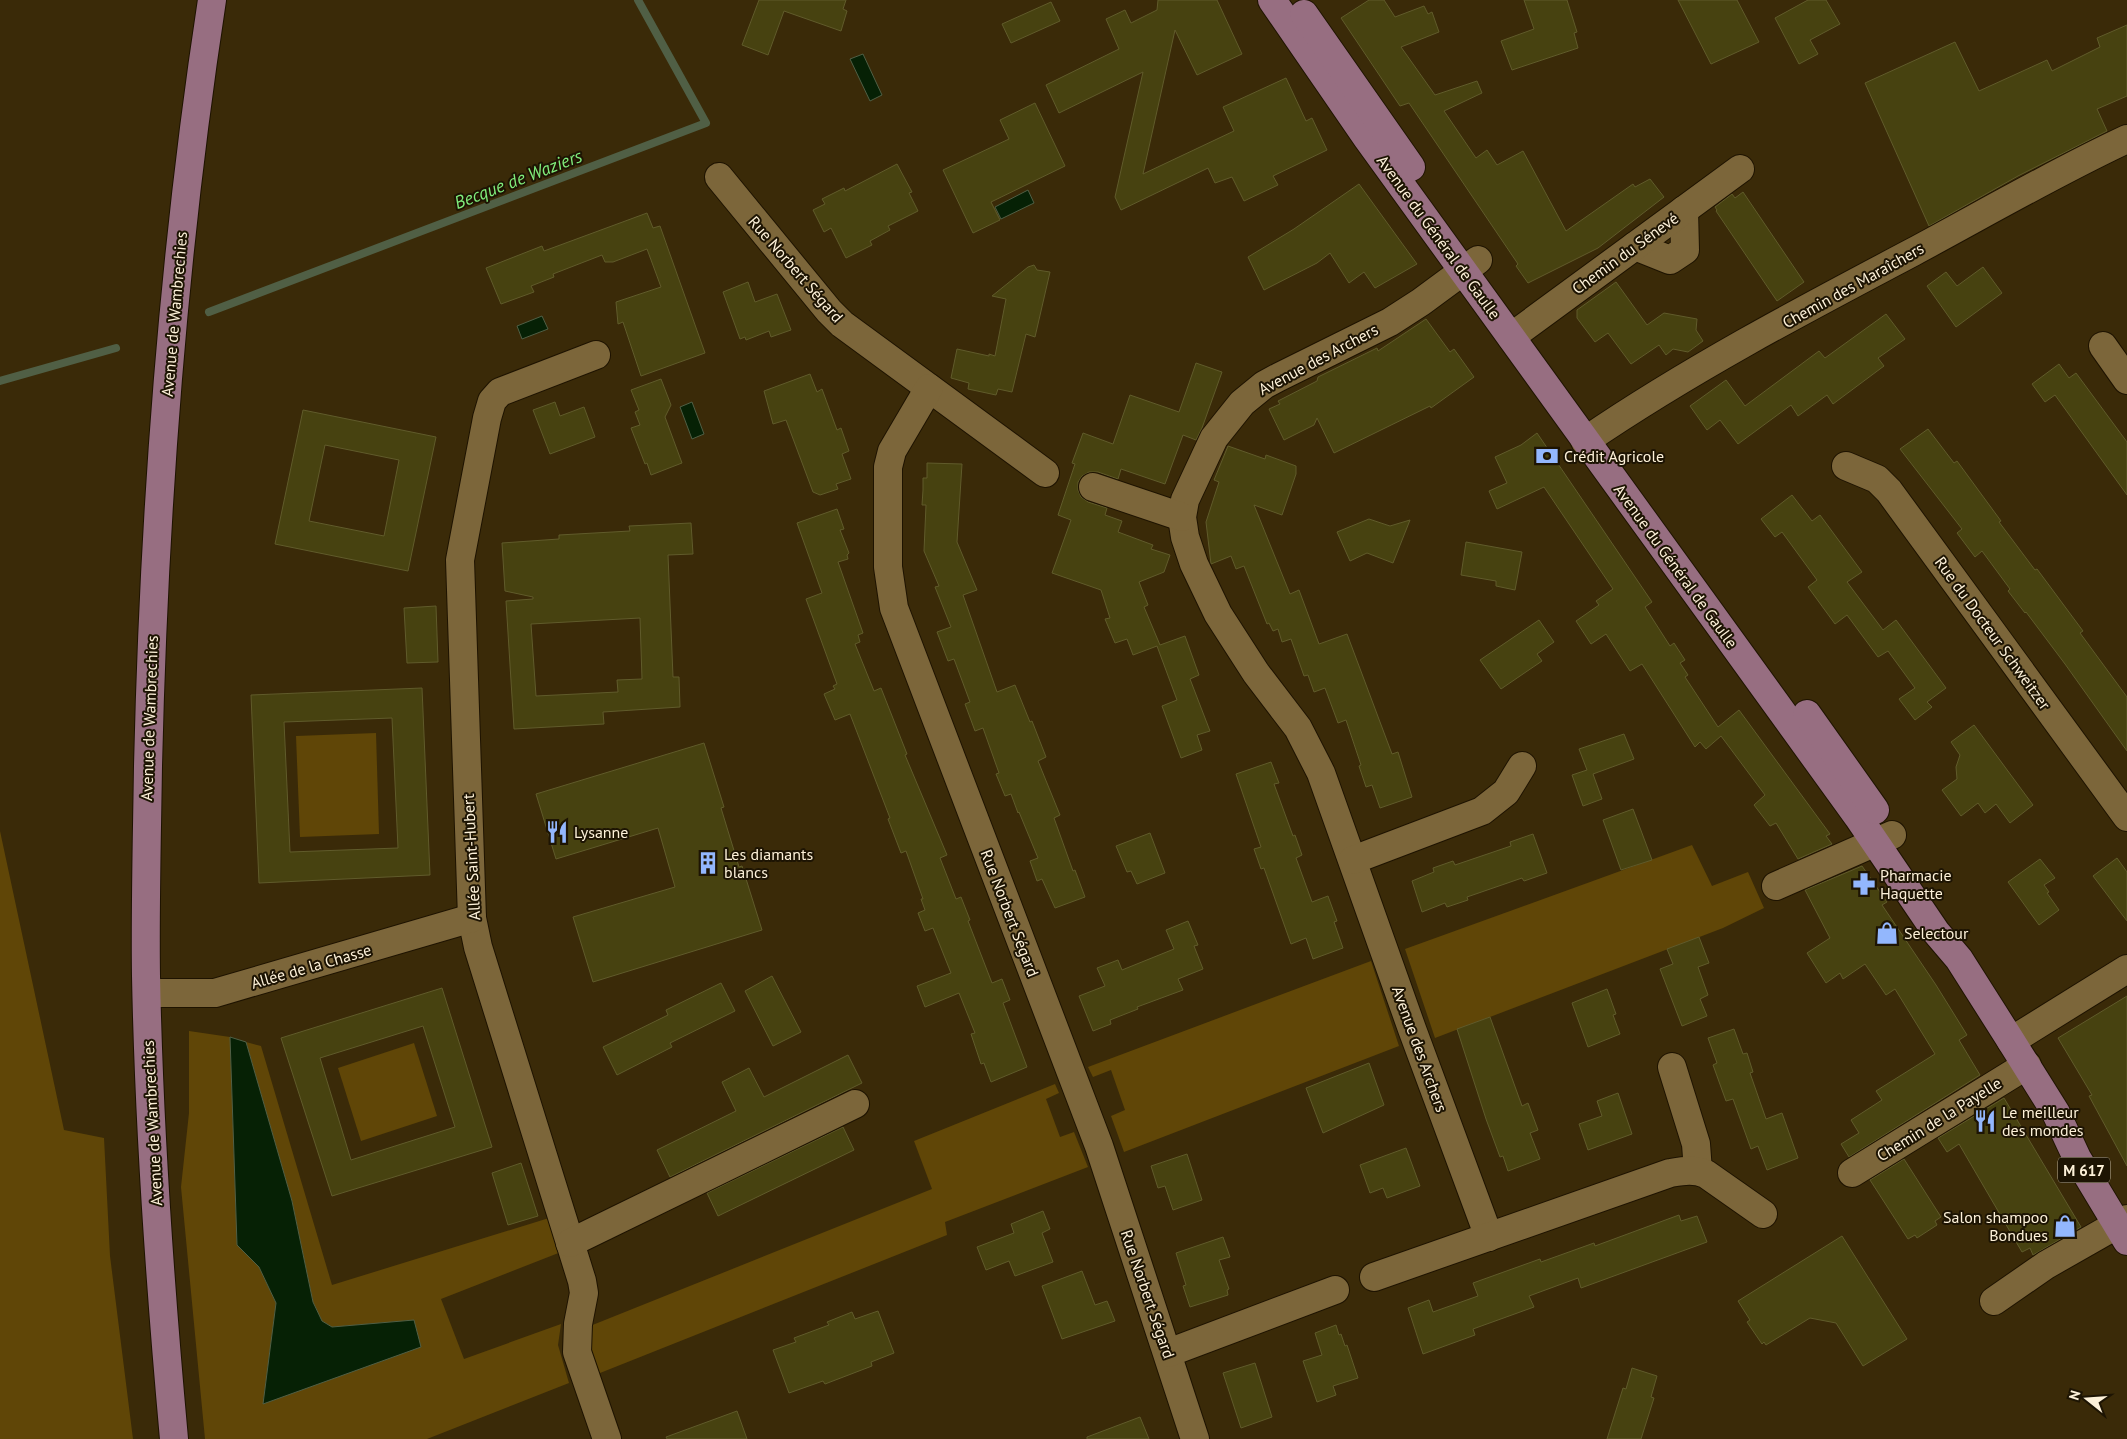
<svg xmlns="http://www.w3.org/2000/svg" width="2127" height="1439" font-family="'PT Sans',sans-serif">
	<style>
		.green { fill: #604607 }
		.water { fill: #062105; stroke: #505f45 }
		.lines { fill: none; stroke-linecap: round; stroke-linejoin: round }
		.stream { stroke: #505f45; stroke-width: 8 }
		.building { fill: #474210; stroke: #605b2b; fill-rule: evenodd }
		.minor-casing { stroke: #1e1300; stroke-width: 30 }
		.major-casing { stroke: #1e1300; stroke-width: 30 }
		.minor { stroke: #7c663a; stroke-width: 28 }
		.major { stroke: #976e81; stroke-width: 28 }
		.labels { text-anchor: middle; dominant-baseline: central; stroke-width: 4; stroke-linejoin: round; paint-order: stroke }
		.shield { fill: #1d1403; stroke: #baaf99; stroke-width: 1 }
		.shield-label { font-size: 15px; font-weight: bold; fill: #fdf1d9 }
		.street-label { font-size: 16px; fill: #fdf1d9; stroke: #1d1403 }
		.poi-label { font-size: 16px; fill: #fdf1d9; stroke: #1d1403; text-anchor: start }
		.water-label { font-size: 18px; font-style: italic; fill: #80ed7b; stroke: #1d1403 }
	</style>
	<rect width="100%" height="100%" fill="#3a2a08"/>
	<g class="green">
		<polygon points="376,733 379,834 300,837 296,736"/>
		<polygon points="0,831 64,1130 104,1138 110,1256 133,1439 0,1439"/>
		<polygon points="1692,845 1712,886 1748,872 1764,908 1723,928 1435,1038 1405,949"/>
		<polygon points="1371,961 1399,1046 1124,1152 1111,1116 1125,1110 1111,1070 1093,1077 1088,1067"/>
		<polygon points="189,1031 230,1037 237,1245 259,1267 276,1303 263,1404 414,1320 332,1327 322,1321 313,1302 292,1201 246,1042 261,1046 332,1285 549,1218 561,1252 441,1299 464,1359 561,1324 558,1345 569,1383 427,1439 205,1439 181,1187 189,1113"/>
		<polygon points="414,1043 437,1116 361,1141 338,1068"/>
		<polygon points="1055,1084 1059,1093 1046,1099 1060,1137 1074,1132 1088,1167 945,1222 947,1235 595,1375 583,1339 590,1326 932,1189 914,1141"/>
	</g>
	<g class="water">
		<polygon points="863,54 882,95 870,101 850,59"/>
		<polygon points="1028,190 1034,203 1001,219 995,207"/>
		<polygon points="542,316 548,329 522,339 517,326"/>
		<polygon points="692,402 704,434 692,439 680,407"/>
		<polygon points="230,1037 246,1042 292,1201 313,1302 322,1321 332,1327 414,1320 421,1347 263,1404 276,1303 259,1267 237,1245"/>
	</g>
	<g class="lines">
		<g class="stream">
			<polyline points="209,312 706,123 638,0"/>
			<polyline points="0,381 116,348"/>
		</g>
	</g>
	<g class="building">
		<polygon points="759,0 846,0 843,9 847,11 841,31 784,11 768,55 742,45"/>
		<polygon points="1158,0 1217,0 1242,54 1197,75 1175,30 1143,174 1234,131 1223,107 1286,78 1306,121 1312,118 1327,150 1273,176 1278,185 1244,201 1232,177 1215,183 1208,168 1121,210 1115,197 1143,72 1059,113 1046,85 1119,49 1106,19 1125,10 1131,23 1157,10"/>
		<polygon points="1369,0 1384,0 1395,17 1424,6 1428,14 1432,12 1439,32 1401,47 1435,95 1477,81 1482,93 1444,111 1476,158 1487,150 1497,165 1523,151 1566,231 1633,184 1635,187 1650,179 1664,197 1598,248 1528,283 1516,266 1518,264 1409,103 1400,106 1341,18"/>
		<polygon points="1524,0 1567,0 1577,32 1574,33 1578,48 1512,70 1501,41 1534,29"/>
		<polygon points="1678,0 1737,0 1759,42 1711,64"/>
		<polygon points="1808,0 1826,0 1840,24 1810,40 1818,54 1799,64 1775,18"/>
		<polygon points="1051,2 1060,21 1011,43 1002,24"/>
		<polygon points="2127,25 2127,96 2097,109 2107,131 2018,176 1929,226 1865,83 1955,42 1979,91 2047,60 2052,71 2100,47 2097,38"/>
		<polygon points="1035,103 1065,166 991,202 1000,220 973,233 943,170 1009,139 1000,120"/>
		<polygon points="897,164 912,192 909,193 918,211 888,226 890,230 870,241 872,245 846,258 831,228 824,232 813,210 825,204 822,199 844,188 845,191"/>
		<polygon points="1359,184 1417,264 1375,288 1364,272 1349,283 1330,253 1317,263 1264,290 1248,257 1294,229"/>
		<polygon points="1743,192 1804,282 1777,301 1716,211 1717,210 1715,207 1732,194 1735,198"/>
		<polygon points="647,213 653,228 660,226 705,353 641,376 623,322 618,324 616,302 661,287 647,249 613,262 605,262 602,255 553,274 554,277 531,286 534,292 501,304 486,268 542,246 544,251"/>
		<polygon points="1034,265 1037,270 1050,272 1035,337 1026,334 1012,392 998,389 996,395 968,389 969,383 951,378 957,349 989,356 989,354 995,356 1006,299 992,296 1028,267"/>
		<polygon points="1983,267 2002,293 1956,327 1927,286 1946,272 1957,286"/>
		<polygon points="748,282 755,302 777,294 791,330 771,337 769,331 746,340 745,337 740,339 723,292"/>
		<polygon points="1616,282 1647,325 1664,313 1697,319 1696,330 1703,341 1688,352 1673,349 1666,355 1659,345 1631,364 1608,333 1595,342 1577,318 1577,310"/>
		<polygon points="1886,314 1905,339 1878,358 1884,366 1833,404 1827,395 1798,416 1791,405 1738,444 1720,420 1707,430 1690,406 1726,380 1745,406 1819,351 1825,358"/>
		<polygon points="1426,319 1450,352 1454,349 1474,377 1431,408 1430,406 1334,453 1317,418 1314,425 1284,440 1269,409 1280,404 1278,401 1317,381 1318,377 1377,348 1378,351"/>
		<polygon points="1196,363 1222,372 1202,428 1196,440 1183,435 1165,484 1121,469 1118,479 1098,472 1089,472 1082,476 1078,482 1078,490 1081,497 1088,502 1107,508 1105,515 1122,521 1118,532 1153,545 1151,549 1170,555 1164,572 1139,582 1148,605 1144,607 1160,645 1185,636 1199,675 1190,679 1210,731 1197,735 1202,750 1181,758 1162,706 1177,700 1157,646 1133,655 1127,639 1115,643 1105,619 1110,618 1101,590 1052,573 1071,520 1058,515 1075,464 1072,463 1083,433 1113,444 1130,395 1179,412"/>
		<polygon points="2059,364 2069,378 2076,373 2127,442 2127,495 2055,395 2045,402 2032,384"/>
		<polygon points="810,374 817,392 822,389 837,430 841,428 849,451 842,454 851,479 836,484 838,489 820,495 813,492 786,420 773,424 764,391"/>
		<polygon points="661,379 671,405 665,417 682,463 651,475 647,463 645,464 631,428 640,425 635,412 639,410 631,390"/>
		<polygon points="555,402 560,416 584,407 595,437 550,454 533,410"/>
		<path d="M303,410L436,437L408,571L275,544ZM325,445L399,460L384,536L309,521Z"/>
		<polygon points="1928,429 1954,463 1957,461 2001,521 1999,522 2035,570 2037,569 2083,631 2080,633 2127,697 2127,751 2065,664 2026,612 2025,613 2008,591 2010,589 1982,551 1975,557 1957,533 1962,529 1900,449"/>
		<polygon points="1537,433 1652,602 1645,607 1670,646 1674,643 1685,660 1680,663 1688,675 1685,677 1718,727 1739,710 1830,834 1826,836 1832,844 1798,859 1776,823 1770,826 1754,805 1765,795 1721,736 1706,749 1700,742 1695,747 1642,664 1630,671 1606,634 1591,644 1576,621 1599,605 1596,601 1613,589 1544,487 1497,509 1489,491 1507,483 1495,457 1521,445"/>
		<polygon points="1228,446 1265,459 1266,455 1296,466 1296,474 1282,515 1254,505 1290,594 1299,590 1319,644 1347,634 1392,754 1398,752 1412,797 1380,808 1372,785 1366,787 1359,766 1361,765 1346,720 1338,723 1325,688 1314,692 1308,675 1304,676 1291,639 1282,642 1278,629 1273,631 1269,623 1267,624 1244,566 1236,569 1231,556 1211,564 1206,522 1219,482 1214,480"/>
		<polygon points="927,463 962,464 957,542 977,590 963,595 997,692 1015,685 1030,722 1032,721 1046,757 1038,761 1060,815 1054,818 1073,871 1075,870 1085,897 1055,908 1042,879 1037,881 1030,861 1038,858 1019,812 1018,813 1011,794 1005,796 996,774 999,773 983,728 975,731 965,704 970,702 954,659 948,661 937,632 951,627 935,587 939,586 924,551 926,505 922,505 923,490 923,478 927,478"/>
		<polygon points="1792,495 1812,521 1820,515 1862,572 1847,582 1883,630 1896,620 1946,688 1927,702 1932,707 1915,720 1899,699 1915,688 1888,651 1878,657 1847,615 1835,624 1808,587 1817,580 1782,532 1775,537 1761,519"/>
		<polygon points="837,509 844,529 840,530 849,553 847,555 848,559 838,562 863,633 858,635 860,642 855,644 874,691 881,688 907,754 905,755 947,855 940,858 956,899 961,897 970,920 968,921 992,983 1002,979 1010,1000 1003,1003 1027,1067 991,1082 984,1063 981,1064 971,1034 975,1033 959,993 925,1007 917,986 951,973 933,928 925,931 918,913 925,910 921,899 923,899 906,851 901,853 888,819 890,818 850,714 835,720 824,694 835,689 833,686 837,684 806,599 822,593 797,523"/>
		<polygon points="1369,519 1390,526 1410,520 1393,563 1367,553 1350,561 1337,532"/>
		<path d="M691,523L693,554L668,555L673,677H679L680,707L603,712L604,724L514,729L506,601L533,599V597L505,591L502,543L559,539V535L630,531L629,526ZM640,618L642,679L617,680L618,692L536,696L531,624Z"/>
		<polygon points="1466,542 1522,552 1515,590 1496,586 1496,581 1461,575"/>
		<polygon points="436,606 438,662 407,663 404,608"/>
		<polygon points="1539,620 1554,642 1537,654 1542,661 1501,689 1480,660"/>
		<path d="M422,688L430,875L259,883L251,695ZM392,718L398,848L290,852L284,722Z"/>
		<polygon points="1974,725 2033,805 2010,823 1996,804 1985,813 1978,803 1961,816 1942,790 1957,779 1956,767 1960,755 1951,742"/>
		<polygon points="1624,734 1634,759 1593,774 1602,799 1583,806 1572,775 1587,770 1579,749"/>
		<polygon points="704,743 724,807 721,808 739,867 742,866 762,930 593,982 573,917 675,887 658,828 556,859 536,794"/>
		<polygon points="1271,762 1279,783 1274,784 1293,836 1295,835 1302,855 1296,858 1312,902 1328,896 1337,921 1334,922 1343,948 1313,959 1306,938 1291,944 1264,868 1261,869 1254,849 1261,847 1236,774"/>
		<polygon points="1633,809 1652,860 1621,870 1603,820"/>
		<polygon points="1150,833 1165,873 1137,884 1131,871 1127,872 1116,846"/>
		<polygon points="1533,834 1547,873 1524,881 1522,878 1467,897 1468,900 1447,907 1445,903 1422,912 1412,881 1434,872 1433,868 1453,861 1455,865 1511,846 1510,842"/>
		<polygon points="2117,858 2127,872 2127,921 2093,876"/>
		<polygon points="2040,859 2055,878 2044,885 2049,892 2047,893 2059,910 2039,925 2008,882"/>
		<polygon points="1862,866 1887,902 1882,905 1936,985 1967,1035 1959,1040 1980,1075 1849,1157 1841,1144 1859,1133 1851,1120 1882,1100 1876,1091 1935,1054 1895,989 1886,995 1865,964 1843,979 1840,973 1826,983 1807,953 1830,938 1805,890"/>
		<polygon points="1188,921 1198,945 1194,946 1203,969 1178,979 1183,990 1137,1007 1138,1009 1110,1020 1111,1024 1093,1031 1079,996 1105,986 1097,968 1118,960 1122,970 1174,949 1166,930"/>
		<polygon points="1699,937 1709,963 1698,967 1708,995 1700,999 1707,1016 1682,1026 1660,969 1673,964 1667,949"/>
		<polygon points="772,976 801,1032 773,1046 745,991"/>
		<polygon points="721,983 735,1011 670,1043 672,1047 617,1075 603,1047 668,1015 666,1010"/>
		<path d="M442,988L492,1147L332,1196L281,1038ZM423,1026L455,1127L351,1160L320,1058Z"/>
		<polygon points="1607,989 1616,1014 1613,1015 1620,1034 1588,1047 1572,1003"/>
		<polygon points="2127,996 2127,1166 2089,1096 2092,1095 2058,1038"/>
		<polygon points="1490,1017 1522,1106 1528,1103 1538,1130 1530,1133 1540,1159 1508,1171 1503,1156 1500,1157 1486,1119 1457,1029"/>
		<polygon points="1734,1029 1743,1054 1747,1053 1753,1072 1750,1073 1766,1119 1782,1113 1798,1158 1767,1170 1758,1146 1751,1149 1733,1099 1726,1101 1713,1065 1717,1063 1708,1038"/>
		<polygon points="848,1055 862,1083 670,1177 657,1150 736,1111 722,1082 749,1068 764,1097"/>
		<polygon points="1369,1063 1384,1105 1323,1133 1306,1088"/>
		<polygon points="1618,1093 1632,1134 1588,1150 1579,1124 1602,1116 1597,1101"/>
		<polygon points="2004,1098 2081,1227 2033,1255 2030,1248 2022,1252 1959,1144 1947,1152 1938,1138"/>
		<polygon points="843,1127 854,1150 718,1216 707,1193"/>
		<polygon points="1406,1148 1420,1186 1387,1198 1383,1188 1370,1193 1360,1165"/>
		<polygon points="1187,1154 1202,1200 1173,1210 1165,1186 1158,1188 1151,1166"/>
		<polygon points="1904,1159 1941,1217 1935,1221 1937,1225 1917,1238 1915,1235 1908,1239 1870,1180"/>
		<polygon points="521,1163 538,1216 508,1225 492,1173"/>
		<polygon points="1043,1211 1050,1229 1042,1233 1053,1262 1015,1276 1009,1261 986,1270 977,1247 1014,1233 1011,1224"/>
		<polygon points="1679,1215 1681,1221 1697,1216 1707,1242 1581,1288 1578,1278 1529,1296 1534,1307 1473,1329 1475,1335 1423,1354 1408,1308 1429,1300 1433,1312 1478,1296 1473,1283 1540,1259 1541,1262 1594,1243 1595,1246"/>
		<polygon points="1842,1236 1907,1339 1863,1366 1836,1323 1810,1318 1766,1345 1764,1342 1762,1344 1747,1322 1750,1320 1738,1301"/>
		<polygon points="1223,1237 1230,1257 1219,1260 1229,1289 1227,1290 1228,1295 1190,1307 1183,1286 1186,1285 1176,1253"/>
		<polygon points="1082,1271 1095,1305 1107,1301 1115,1321 1062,1339 1042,1286"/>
		<polygon points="878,1311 894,1353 871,1362 872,1366 825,1384 823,1381 789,1393 773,1350 796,1342 794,1338 829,1325 827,1322 852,1312 855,1319"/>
		<polygon points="1336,1325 1339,1335 1341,1334 1345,1346 1347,1345 1358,1378 1333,1386 1336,1395 1317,1402 1303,1361 1322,1355 1315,1333"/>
		<polygon points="1255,1363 1272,1417 1241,1428 1223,1373"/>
		<polygon points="1632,1368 1657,1376 1651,1397 1654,1398 1641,1439 1607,1439 1623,1388 1626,1389"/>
		<polygon points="737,1411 747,1439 667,1439 666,1437"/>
		<polygon points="1140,1417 1149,1439 1087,1439 1087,1437"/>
	</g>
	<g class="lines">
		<defs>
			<g id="minor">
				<polyline points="719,177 829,311 842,324 1045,473"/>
				<polyline points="1635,246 1670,260 1685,250 1684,210"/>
				<polyline points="1478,260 1421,302 1390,322 1279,377 1264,385 1242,403 1214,438 1185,500 1182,517 1185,537 1194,564 1218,614 1256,673 1298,728 1321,773 1412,1029 1489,1237"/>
				<polyline points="1511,337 1740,169"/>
				<polyline points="2103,346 2127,380"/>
				<polyline points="596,355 500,392 492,401 487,418 460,560 472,918 478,947 582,1281 584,1293 578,1324 577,1352 607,1439"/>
				<polyline points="929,388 892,451 888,467 888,567 894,608 1099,1146 1195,1439"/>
				<path d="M1585,441C1689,370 1801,311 1913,252C1984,214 2054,173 2127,139"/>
				<polyline points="1846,466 1877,479 1889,491 2127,817"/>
				<polyline points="1093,487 1182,517"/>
				<polyline points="1353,860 1482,811 1506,792 1522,766"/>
				<polyline points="1776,886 1892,835"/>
				<polyline points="147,993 215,993 472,918"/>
				<polyline points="2011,1041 2127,969"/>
				<polyline points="1672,1067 1696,1144 1698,1171"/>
				<polyline points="1852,1173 2027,1065"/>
				<polyline points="570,1243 855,1104"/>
				<path d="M1374,1277L1670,1173C1683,1171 1694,1169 1706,1174L1763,1214"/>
				<polyline points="1994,1301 2046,1265 2127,1219"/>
				<polyline points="1168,1353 1335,1290"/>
			</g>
			<g id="major">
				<polyline points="1272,0 1367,138 1858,817 1936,932 1959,959 2011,1041 2056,1113 2077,1158 2127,1241"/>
				<polyline points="1304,14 1411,167"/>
				<polyline points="1807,714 1875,810"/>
				<path d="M174,1439C160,1285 149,1131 146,976C145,906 147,836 148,766C154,509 173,254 212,0"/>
			</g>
		</defs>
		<use href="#minor" class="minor-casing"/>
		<use href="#major" class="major-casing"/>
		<use href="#minor" class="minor"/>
		<use href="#major" class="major"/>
	</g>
	<defs>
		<symbol id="bank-bare" viewBox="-9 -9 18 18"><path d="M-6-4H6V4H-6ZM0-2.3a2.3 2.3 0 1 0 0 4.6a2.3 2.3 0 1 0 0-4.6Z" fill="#93b7fd" stroke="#1d1403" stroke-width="2.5" paint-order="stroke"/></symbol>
		<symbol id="restaurant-bare" viewBox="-9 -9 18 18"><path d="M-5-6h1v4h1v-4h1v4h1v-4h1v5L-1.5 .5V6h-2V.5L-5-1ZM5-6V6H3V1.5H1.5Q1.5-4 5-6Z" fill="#93b7fd" stroke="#1d1403" stroke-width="2.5" paint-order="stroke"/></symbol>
		<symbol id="building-bare" viewBox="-9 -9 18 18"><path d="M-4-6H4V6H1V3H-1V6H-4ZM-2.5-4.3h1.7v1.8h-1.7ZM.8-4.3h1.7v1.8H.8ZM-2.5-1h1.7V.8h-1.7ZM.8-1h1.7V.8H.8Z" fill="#93b7fd" stroke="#1d1403" stroke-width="2.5" paint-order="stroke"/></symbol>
		<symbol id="pharmacy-bare" viewBox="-9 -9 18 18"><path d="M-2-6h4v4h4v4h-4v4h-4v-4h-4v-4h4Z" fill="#93b7fd" stroke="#1d1403" stroke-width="2.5" paint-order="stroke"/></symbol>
		<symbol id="shop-bare" viewBox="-9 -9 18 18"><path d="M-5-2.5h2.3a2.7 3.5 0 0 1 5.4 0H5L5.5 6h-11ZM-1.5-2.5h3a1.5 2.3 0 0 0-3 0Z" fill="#93b7fd" stroke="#1d1403" stroke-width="2.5" paint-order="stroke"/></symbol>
	</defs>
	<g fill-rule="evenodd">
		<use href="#bank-bare" x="1531" y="440" width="32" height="32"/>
		<use href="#restaurant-bare" x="541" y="816" width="32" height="32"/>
		<use href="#building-bare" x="692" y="847" width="32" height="32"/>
		<use href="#pharmacy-bare" x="1848" y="868" width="32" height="32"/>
		<use href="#shop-bare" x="1871" y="917" width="32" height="32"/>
		<use href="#restaurant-bare" x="1969" y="1105" width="32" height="32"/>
		<use href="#shop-bare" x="2049" y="1210" width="32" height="32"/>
	</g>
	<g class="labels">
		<rect class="shield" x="2058" y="1157.5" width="52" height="25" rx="4"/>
		<g class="shield-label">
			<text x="2084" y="1170">M 617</text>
		</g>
		<g class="street-label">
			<text transform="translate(1439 237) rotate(54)">Avenue du Général de Gaulle</text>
			<text transform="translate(1625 253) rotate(-36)">Chemin du Sénevé</text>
			<text transform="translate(796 269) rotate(49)">Rue Norbert Ségard</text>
			<text transform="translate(1853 285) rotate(-29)">Chemin des Maraîchers</text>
			<text transform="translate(174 314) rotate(-85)">Avenue de Wambrechies</text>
			<text transform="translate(1318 359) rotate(-28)">Avenue des Archers</text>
			<text transform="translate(1676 566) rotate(54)">Avenue du Général de Gaulle</text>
			<text transform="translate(1993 633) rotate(54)">Rue du Docteur Schweitzer</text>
			<text transform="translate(149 718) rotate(-88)">Avenue de Wambrechies</text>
			<text transform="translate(471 857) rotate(-93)">Allée Saint-Hubert</text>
			<text transform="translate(1010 913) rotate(69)">Rue Norbert Ségard</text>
			<text transform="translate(311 966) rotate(-16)">Allée de la Chasse</text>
			<text transform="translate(1420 1049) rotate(70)">Avenue des Archers</text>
			<text transform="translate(1939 1119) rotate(-32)">Chemin de la Payelle</text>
			<text transform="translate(152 1123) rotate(-93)">Avenue de Wambrechies</text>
			<text transform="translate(1148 1294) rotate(71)">Rue Norbert Ségard</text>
		</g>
		<g class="poi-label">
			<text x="1564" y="456">Crédit Agricole</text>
			<text x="574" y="832">Lysanne</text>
			<text x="724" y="854">Les diamants<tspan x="724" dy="18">blancs</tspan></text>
			<text x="1880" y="875">Pharmacie<tspan x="1880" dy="18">Haquette</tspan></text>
			<text x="1904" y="933">Selectour</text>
			<text x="2002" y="1112">Le meilleur<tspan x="2002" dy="18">des mondes</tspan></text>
			<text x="2048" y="1217" text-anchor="end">Salon shampoo<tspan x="2048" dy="18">Bondues</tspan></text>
		</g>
		<g class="water-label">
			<text transform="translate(518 179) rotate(-21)">Becque de Waziers</text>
		</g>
	</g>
	<g transform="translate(2087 1399) rotate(287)" stroke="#1d1403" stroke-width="4" paint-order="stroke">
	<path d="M0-4L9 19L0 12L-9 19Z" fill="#fdf1d9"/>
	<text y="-8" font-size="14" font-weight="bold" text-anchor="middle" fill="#fdf1d9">N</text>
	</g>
</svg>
